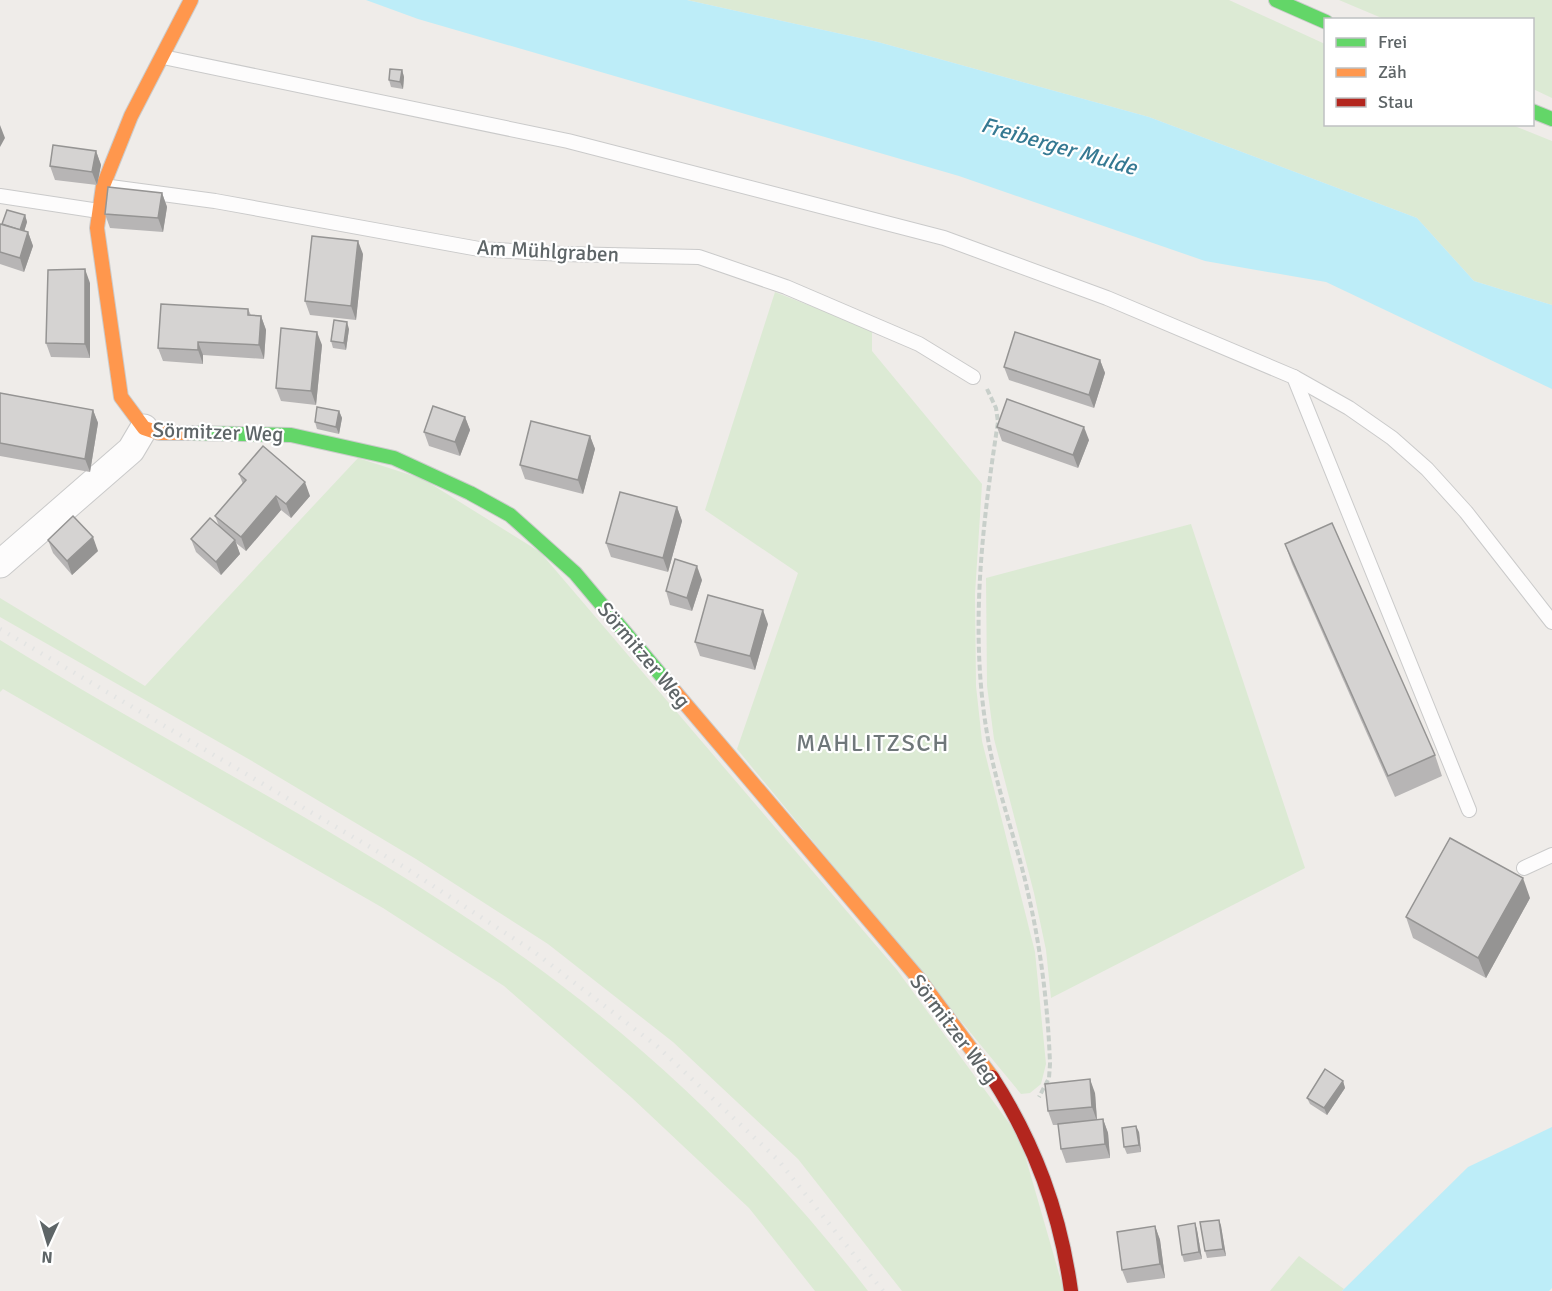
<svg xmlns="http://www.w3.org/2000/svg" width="1552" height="1291" font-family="Signika,sans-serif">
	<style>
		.green { fill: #dcead4 }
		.water { fill: #bdedf8 }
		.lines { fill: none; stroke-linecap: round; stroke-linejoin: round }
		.lane-casing { stroke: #cacaca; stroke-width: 16 }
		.street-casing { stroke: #cacaca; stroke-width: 29 }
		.fast-casing { stroke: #cbcbcb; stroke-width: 16 }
		.slow-casing { stroke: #cbcbcb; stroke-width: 16 }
		.jam-casing { stroke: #cbcbcb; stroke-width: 16 }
		.path { stroke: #c8cfca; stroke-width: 4; stroke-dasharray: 6 3; stroke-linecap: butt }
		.lane { stroke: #fdfcfc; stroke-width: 14 }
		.street { stroke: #fdfcfc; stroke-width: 27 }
		.fast { stroke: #63d668; stroke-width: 14 }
		.slow { stroke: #ff974d; stroke-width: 14 }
		.jam { stroke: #b3261e; stroke-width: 14 }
		.rail { stroke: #e3e4e3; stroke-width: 4.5; stroke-dasharray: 1.5 8; stroke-linecap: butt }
		.wall { fill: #b7b5b5 }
		.shaded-wall { fill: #959493 }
		.building { fill: #d5d3d2; stroke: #959493; stroke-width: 1.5 }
		.labels { text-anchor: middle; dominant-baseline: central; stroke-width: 4.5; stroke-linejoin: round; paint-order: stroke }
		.street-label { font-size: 21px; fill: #5e6567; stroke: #fff }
		.water-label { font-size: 22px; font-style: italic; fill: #357992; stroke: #fff }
		.quarter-label { font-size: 24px; letter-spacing: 1.5px; fill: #6f777a; stroke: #fff }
	</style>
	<rect width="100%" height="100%" fill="#efece9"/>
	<g class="green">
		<polygon points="687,0 1229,0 1325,44 1326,124 1512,125 1552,141 1552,305 1474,281 1417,218 1149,117 878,42"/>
		<polygon points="1339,0 1552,0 1552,98 1533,89 1532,20 1384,19"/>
		<polygon points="775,292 872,330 872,351 982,484 975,594 976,686 982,741 1035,952 1046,1064 1041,1084 1030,1093 1021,1094 737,749 798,573 705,510"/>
		<polygon points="358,458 423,479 540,552 897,970 1020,1138 1064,1291 902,1291 798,1159 673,1042 548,944 416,859 252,761 0,617 0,598 145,686"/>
		<polygon points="1191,524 1305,868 1051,998 1046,950 1034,893 994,739 987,686 986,578"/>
		<path d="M0,640C173,748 360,839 526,959C655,1052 771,1165 868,1291H815L749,1208L631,1097L504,986L383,908L3,689L0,692Z"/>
		<polygon points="1299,1256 1344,1289 1342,1291 1270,1291"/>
	</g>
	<g class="water">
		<polygon points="366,0 687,0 878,42 1149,117 1417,218 1474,281 1552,305 1552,389 1326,282 1205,261 959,176 418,19"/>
		<polygon points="1552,1127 1552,1288 1549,1291 1342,1291 1468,1167"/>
	</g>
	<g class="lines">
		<defs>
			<g id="lane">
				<polyline points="163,57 568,141 944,238 1107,298 1294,377 1469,810"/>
				<polyline points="103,186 215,201 479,249 562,254 699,257 786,287 919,344 973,377"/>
				<polyline points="0,196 99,211"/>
				<polyline points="1294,377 1349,408 1392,438 1427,469 1466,512 1552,622"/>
				<polyline points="1524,868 1552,855"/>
			</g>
			<polyline id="street" points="0,564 131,450 144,428"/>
			<g id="fast">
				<polyline points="1276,0 1326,22"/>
				<polyline points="1532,111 1552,119"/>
				<polyline points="190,433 291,435 394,458 470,493 510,515 575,573 671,687"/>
			</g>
			<g id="slow">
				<polyline points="190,433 159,433 144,428 121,397 97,228 103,186 131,116 191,0"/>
				<polyline points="671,687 919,979 992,1077"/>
			</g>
			<path id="jam" d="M992,1077C1035,1144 1060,1212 1071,1291"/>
		</defs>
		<use href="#lane" class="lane-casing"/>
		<use href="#street" class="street-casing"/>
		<use href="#fast" class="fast-casing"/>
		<use href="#slow" class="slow-casing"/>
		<use href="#jam" class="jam-casing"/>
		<path class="path" d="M987,389L996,408L998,422C982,526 969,634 988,739C997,791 1017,842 1028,893C1041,949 1048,1007 1050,1064L1049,1078L1039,1097"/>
		<use href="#lane" class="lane"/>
		<use href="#street" class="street"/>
		<use href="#fast" class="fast"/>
		<use href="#slow" class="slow"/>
		<use href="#jam" class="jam"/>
		<polyline class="rail" points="0,629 404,867 533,951 658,1047 778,1160 883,1291"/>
	</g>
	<g class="wall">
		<polygon points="402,70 404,77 403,89 391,87 389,80"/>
		<polygon points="96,151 101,165 97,185 55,180 50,166"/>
		<polygon points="162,193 167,207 163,232 110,228 105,214"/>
		<polygon points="25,215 27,222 24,231 28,232 33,246 24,272 0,264 0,224 2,224"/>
		<polygon points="363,254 356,320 310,315 305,301"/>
		<polygon points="90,283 90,358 51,357 46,343"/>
		<polygon points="248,309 251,315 261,316 266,330 264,359 203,355 203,364 163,361 158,348"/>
		<polygon points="349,329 346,350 333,348 331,341"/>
		<polygon points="322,345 316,405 281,401 276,388"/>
		<polygon points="1100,360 1105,373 1094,408 1009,380 1004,367"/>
		<polygon points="0,393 93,410 98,423 90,472 0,456"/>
		<polygon points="339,411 342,418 339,434 317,429 315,422"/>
		<polygon points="465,417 470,430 460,456 429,446 424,432"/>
		<polygon points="997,427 1089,440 1078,468 1002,441"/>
		<polygon points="590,436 595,449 583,494 525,479 520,465"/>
		<polygon points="239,474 310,496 291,518 281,510 246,551 236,543 240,554 221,575 196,552 191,539 219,526 215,516 243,484"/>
		<polygon points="677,507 682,521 668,572 611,557 606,543"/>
		<polygon points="48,540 98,551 72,575 53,553"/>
		<polygon points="1285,544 1435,755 1442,776 1395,797 1292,564"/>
		<polygon points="702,580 692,611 670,605 666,591"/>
		<polygon points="768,624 755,670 700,656 695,642"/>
		<polygon points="1530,898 1486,978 1413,938 1406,917"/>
		<polygon points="1343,1081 1345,1088 1327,1115 1310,1104 1307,1098"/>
		<polygon points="1095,1093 1097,1120 1103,1119 1108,1133 1110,1158 1066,1163 1061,1149 1058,1125 1053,1125 1048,1111"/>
		<polygon points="1139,1132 1141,1152 1127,1154 1124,1147"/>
		<polygon points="1219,1220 1221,1226 1226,1256 1207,1258 1205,1251"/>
		<polygon points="1195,1223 1197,1230 1202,1259 1184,1262 1182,1255"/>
		<polygon points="1155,1226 1160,1240 1165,1278 1127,1283 1122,1270"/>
	</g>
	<g class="shaded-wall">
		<polygon points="402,70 404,77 403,89 400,82"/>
		<polygon points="0,125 5,138 0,147"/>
		<polygon points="96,151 101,165 97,185 92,172"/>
		<polygon points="162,193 167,207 163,232 158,218"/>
		<polygon points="25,215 27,222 21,242 18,236"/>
		<polygon points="28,232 33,246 24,272 20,258"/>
		<polygon points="358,241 363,254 356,320 351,306"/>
		<polygon points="85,269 90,283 90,358 85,344"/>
		<polygon points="261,316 266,330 264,359 259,345"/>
		<polygon points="347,322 349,329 346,350 344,343"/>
		<polygon points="317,332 322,345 316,405 311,391"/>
		<polygon points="198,342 203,355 203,364 198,350"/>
		<polygon points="1100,360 1105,373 1094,408 1089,395"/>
		<polygon points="93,410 98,423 90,472 85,459"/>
		<polygon points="339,411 342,418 339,434 336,427"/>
		<polygon points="465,417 470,430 460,456 455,442"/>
		<polygon points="1084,427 1089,440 1078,468 1073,455"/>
		<polygon points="590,436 595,449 583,494 578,480"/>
		<polygon points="305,482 310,496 291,518 286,504"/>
		<polygon points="276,496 281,510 246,551 241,537"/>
		<polygon points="677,507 682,521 668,572 663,558"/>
		<polygon points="93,537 98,551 72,575 67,561"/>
		<polygon points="235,540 240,554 221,575 216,562"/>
		<polygon points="697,566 702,580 692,611 687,598"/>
		<polygon points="763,610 768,624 755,670 750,656"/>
		<polygon points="1523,878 1530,898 1486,978 1478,958"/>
		<polygon points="1090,1079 1095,1093 1097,1121 1092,1107"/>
		<polygon points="1343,1081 1345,1088 1327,1115 1324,1108"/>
		<polygon points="1103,1119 1108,1133 1110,1158 1105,1144"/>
		<polygon points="1136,1126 1139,1132 1141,1152 1139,1145"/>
		<polygon points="1219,1220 1221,1226 1226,1256 1223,1249"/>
		<polygon points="1195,1223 1197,1230 1202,1259 1199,1252"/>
		<polygon points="1155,1226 1160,1240 1165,1278 1160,1264"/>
	</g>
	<g class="building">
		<polygon points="390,69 402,70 400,82 389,80"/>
		<polygon points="53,145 96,151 92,172 50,166"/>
		<polygon points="108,187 162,193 158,218 105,214"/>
		<polygon points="7,210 25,215 20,230 2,224"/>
		<polygon points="0,224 28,232 20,258 0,252"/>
		<polygon points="312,236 358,241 351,306 305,301"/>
		<polygon points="85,269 85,344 46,343 48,270"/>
		<polygon points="161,304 248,309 248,315 261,316 259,345 198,342 198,350 158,348"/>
		<polygon points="334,320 347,322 344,343 331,341"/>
		<polygon points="281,328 317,332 311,391 276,388"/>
		<polygon points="1015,332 1100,360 1089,395 1004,367"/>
		<polygon points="0,393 93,410 85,459 0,443"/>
		<polygon points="1007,399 1084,427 1073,455 997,427"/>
		<polygon points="433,406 465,417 455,442 424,432"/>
		<polygon points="317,407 339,411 336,427 315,422"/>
		<polygon points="531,421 590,436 578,480 520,465"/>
		<polygon points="263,446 305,482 286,504 276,496 241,537 215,516 246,480 239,474"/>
		<polygon points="620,492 677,507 663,558 606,543"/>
		<polygon points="73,516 93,537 67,561 48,540"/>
		<polygon points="210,518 235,540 216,562 191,539"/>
		<polygon points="1332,523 1435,755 1388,776 1285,544"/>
		<polygon points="675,559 697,566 687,598 666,591"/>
		<polygon points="708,595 763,610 750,656 695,642"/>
		<polygon points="1450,838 1523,878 1478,958 1406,917"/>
		<polygon points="1325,1069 1343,1081 1324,1108 1307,1098"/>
		<polygon points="1090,1079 1092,1107 1048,1111 1045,1084"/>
		<polygon points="1103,1119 1105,1144 1061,1149 1058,1124"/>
		<polygon points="1136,1126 1139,1145 1124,1147 1122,1128"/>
		<polygon points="1219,1220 1223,1249 1205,1251 1200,1222"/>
		<polygon points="1195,1223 1199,1252 1182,1255 1178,1226"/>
		<polygon points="1155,1226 1160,1264 1122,1270 1117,1232"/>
	</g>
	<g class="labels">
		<g class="street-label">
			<text transform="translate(548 251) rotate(3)">Am Mühlgraben</text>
			<text transform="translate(218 432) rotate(2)">Sörmitzer Weg</text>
			<text transform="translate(644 655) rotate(50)">Sörmitzer Weg</text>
			<text transform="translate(954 1029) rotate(53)">Sörmitzer Weg</text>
		</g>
		<g class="water-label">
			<text transform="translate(1059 146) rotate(16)">Freiberger Mulde</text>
		</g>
		<g class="quarter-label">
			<text x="873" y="743">MAHLITZSCH</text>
		</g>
	</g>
	<rect x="1324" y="18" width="210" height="108" fill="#ffffff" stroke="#bfc1c2" stroke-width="1.5"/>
	<rect x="1336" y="38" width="30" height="9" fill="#63d668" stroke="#bfc1c2" stroke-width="1.5"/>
	<text x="1378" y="48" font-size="18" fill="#5e6567">Frei</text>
	<rect x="1336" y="68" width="30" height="9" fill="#ff974d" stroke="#bfc1c2" stroke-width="1.5"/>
	<text x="1378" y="78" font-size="18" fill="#5e6567">Zäh</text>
	<rect x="1336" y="98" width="30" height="9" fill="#b3261e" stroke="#bfc1c2" stroke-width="1.5"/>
	<text x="1378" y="108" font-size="18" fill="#5e6567">Stau</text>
	<g transform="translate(48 1243) rotate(184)" stroke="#ffffff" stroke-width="4.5" paint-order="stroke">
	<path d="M0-4.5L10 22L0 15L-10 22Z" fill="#5e6567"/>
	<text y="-9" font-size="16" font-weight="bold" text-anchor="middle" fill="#5e6567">N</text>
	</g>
</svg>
